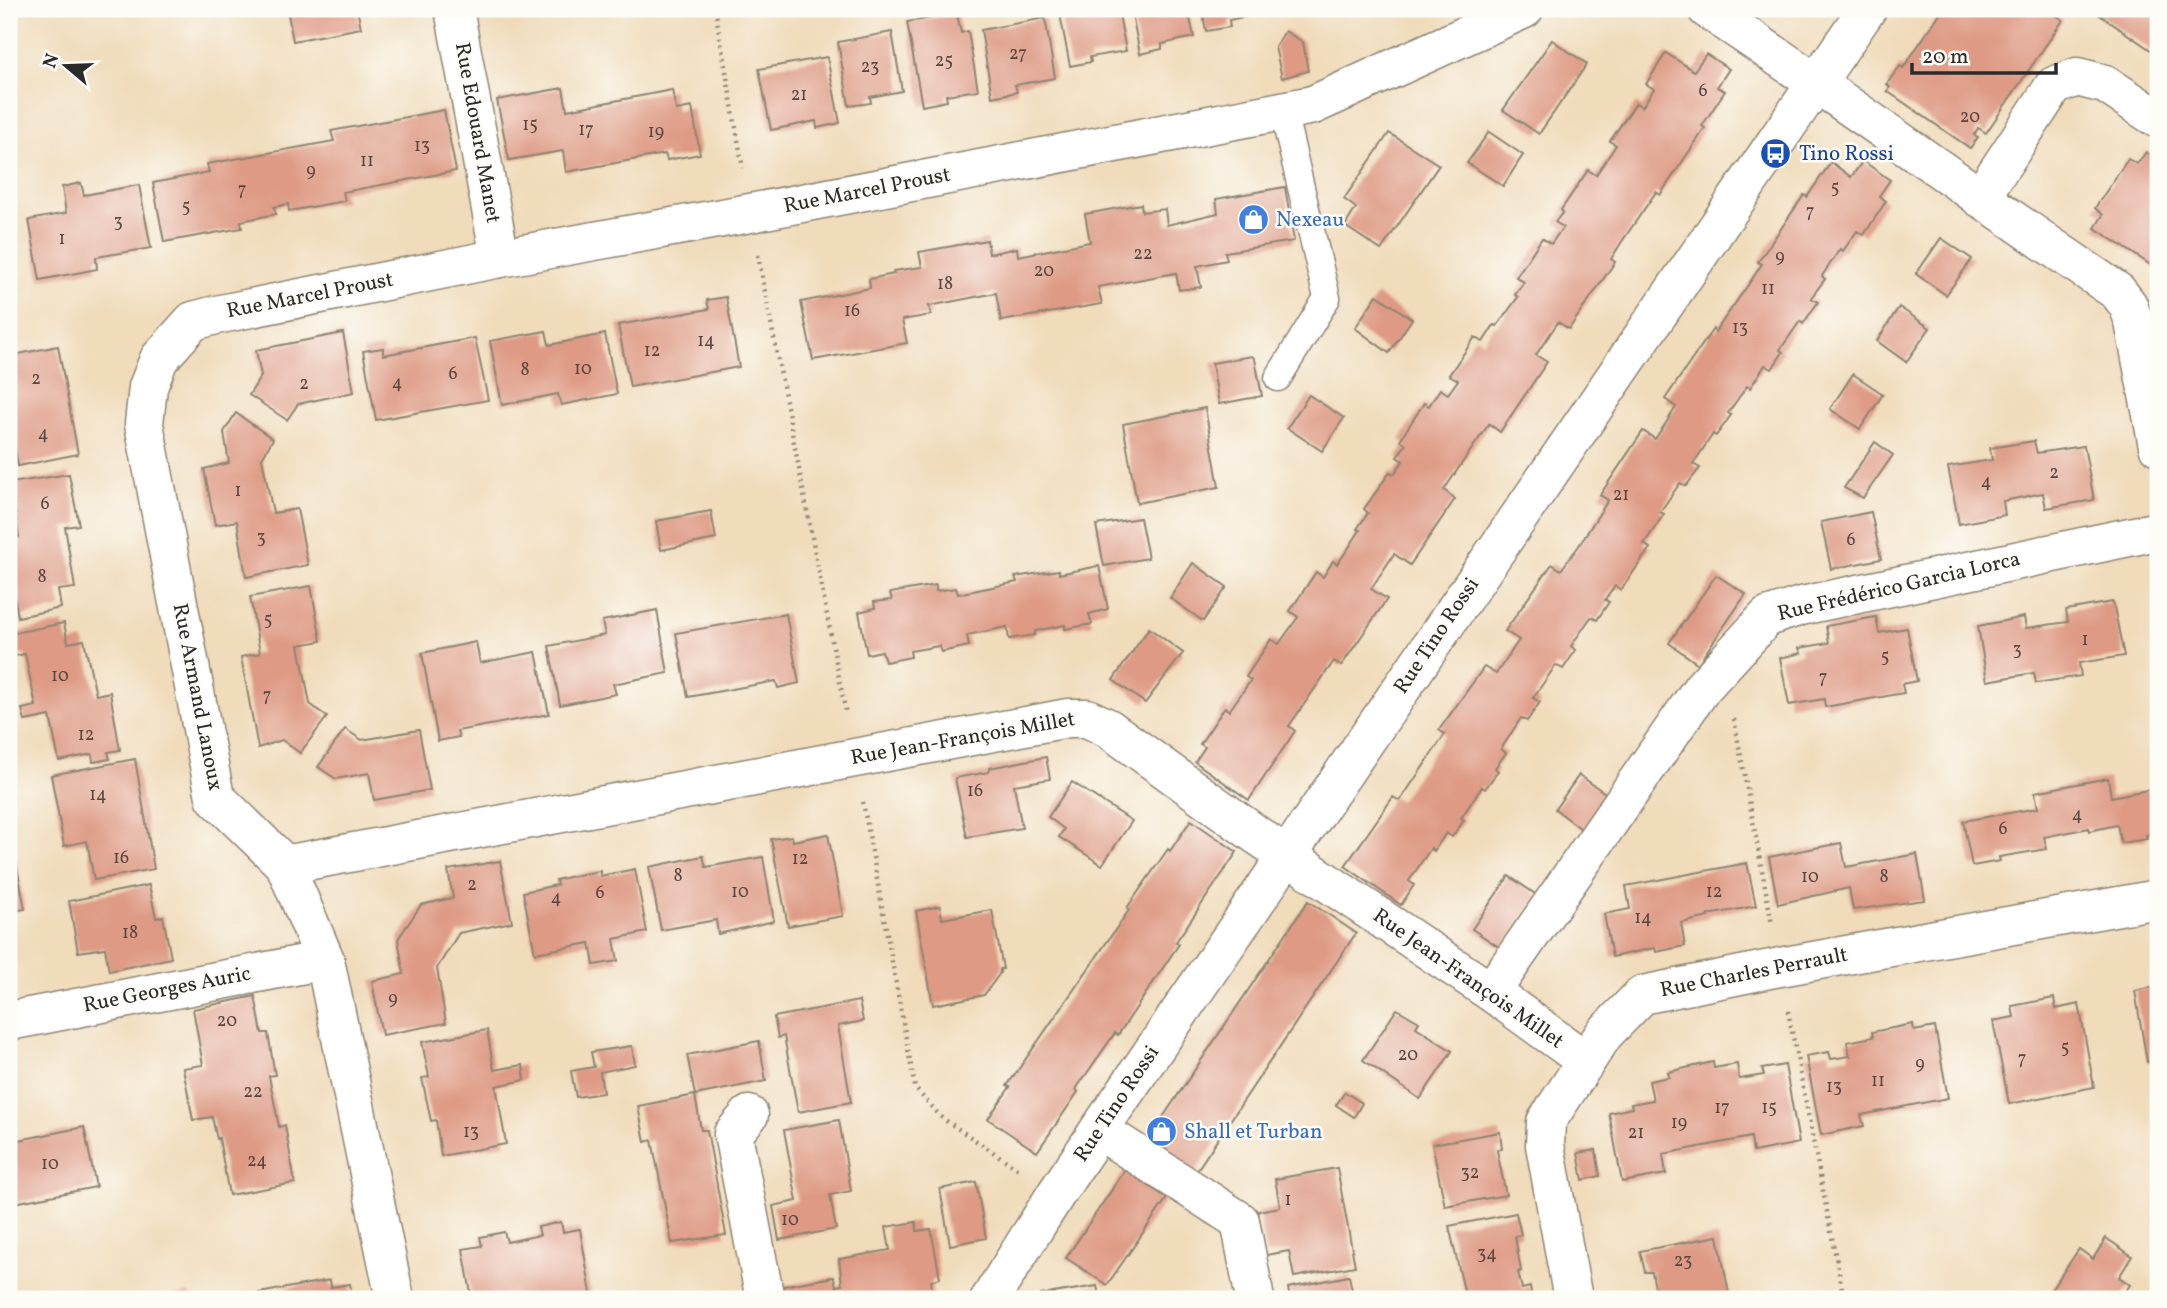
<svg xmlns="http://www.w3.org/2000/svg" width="2167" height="1308" font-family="Vollkorn,serif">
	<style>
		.building { fill: #de9a84 }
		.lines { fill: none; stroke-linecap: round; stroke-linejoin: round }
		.lane-casing { stroke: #8e8473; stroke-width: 29 }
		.street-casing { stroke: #8e8473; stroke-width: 41 }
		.path { stroke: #8e8473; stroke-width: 4.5; stroke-dasharray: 2 5; stroke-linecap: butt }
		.lane { stroke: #fff; stroke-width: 26 }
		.street { stroke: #fff; stroke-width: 38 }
		.labels { text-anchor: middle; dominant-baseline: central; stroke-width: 5; stroke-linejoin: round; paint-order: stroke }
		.number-label { font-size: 18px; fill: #584741 }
		.street-label { font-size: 21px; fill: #2b2b2b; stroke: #fdfcf7 }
		.transit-label { font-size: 21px; fill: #164399; stroke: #fdfcf7; text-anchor: start }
		.shop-label { font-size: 21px; fill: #366cbe; stroke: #fdfcf7; text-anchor: start }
	</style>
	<rect width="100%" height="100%" fill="#fdfcf7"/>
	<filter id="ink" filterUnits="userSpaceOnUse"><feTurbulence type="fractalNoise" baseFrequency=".0143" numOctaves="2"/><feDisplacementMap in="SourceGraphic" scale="14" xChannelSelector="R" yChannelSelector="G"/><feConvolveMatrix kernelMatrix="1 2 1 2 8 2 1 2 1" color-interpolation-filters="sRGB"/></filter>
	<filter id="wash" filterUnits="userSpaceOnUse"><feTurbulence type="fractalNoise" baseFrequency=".00686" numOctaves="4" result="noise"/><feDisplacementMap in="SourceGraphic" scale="28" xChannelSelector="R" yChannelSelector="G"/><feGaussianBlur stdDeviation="1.57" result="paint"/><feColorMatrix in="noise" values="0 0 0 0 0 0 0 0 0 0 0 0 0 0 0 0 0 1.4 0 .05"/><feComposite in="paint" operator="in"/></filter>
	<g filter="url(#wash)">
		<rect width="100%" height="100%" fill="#f0dcbb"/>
		<g id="blocks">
			<g class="building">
				<polygon points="309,9 357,9 361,28 293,41 288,14"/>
				<polygon points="1059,9 1118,9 1126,51 1090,57 1091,62 1070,66"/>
				<polygon points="1131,9 1188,9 1194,37 1162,44 1162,49 1140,54"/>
				<polygon points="1202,9 1263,9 1264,13 1229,20 1230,27 1206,31"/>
				<polygon points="1943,9 2047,9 2063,20 1986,133 1978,128 1974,135 1978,137 1970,148 1887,91 1890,87 1887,84 1900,66 1903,68"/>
				<polygon points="2091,9 2158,9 2158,55"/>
				<polygon points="957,14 961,33 968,31 978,90 946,95 947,101 922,106 907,22"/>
				<polygon points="1045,18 1055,78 1015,85 1017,92 992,97 981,30"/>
				<polygon points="1285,31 1303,42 1308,71 1282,78 1275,47"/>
				<polygon points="892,32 902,91 870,97 871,103 849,106 838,42"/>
				<polygon points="1552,40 1587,64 1539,134 1503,110"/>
				<polygon points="1666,53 1694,71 1706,54 1729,69 1717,87 1725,91 1702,126 1705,128 1660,195 1656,192 1623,240 1611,259 1615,262 1569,329 1558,322 1536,355 1547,362 1500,432 1489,424 1458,469 1444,490 1455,499 1410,565 1394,554 1371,589 1387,599 1341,666 1334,661 1289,726 1295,731 1249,800 1195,762 1205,747 1200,744 1225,707 1229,711 1251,680 1246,677 1271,639 1279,644 1298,617 1290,611 1316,572 1323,577 1333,561 1337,564 1348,549 1360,530 1357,529 1368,513 1364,509 1390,472 1394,474 1403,461 1397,457 1406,444 1400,440 1424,403 1429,406 1440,389 1448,394 1458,380 1449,375 1475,337 1483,342 1494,325 1497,326 1518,297 1515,295 1524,282 1516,277 1542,238 1551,244 1563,227 1555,222 1563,212 1561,210 1588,170 1596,175 1616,145 1610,141 1636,103 1642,107 1654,89 1646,84"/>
				<polygon points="827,57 840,123 817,128 816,121 771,130 759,69"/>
				<polygon points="563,88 567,110 672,90 676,110 692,107 700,154 667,160 665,154 566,172 563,151 509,160 497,100"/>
				<polygon points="444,110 456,171 343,192 345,201 289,211 288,204 274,207 276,214 241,221 242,228 164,242 153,183 209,172 207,164 334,141 331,131"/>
				<polygon points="1489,132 1523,155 1503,186 1467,163"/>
				<polygon points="1389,133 1439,165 1381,250 1345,226 1356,208 1344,199"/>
				<polygon points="2146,152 2158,160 2158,270 2095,228 2103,215 2095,208 2128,159 2137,164"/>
				<polygon points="1863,161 1890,180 1879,196 1886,201 1864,235 1857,231 1843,251 1840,249 1822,276 1825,279 1811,298 1818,302 1803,324 1800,321 1780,350 1783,352 1772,369 1765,365 1750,388 1747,386 1728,413 1731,415 1716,436 1713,434 1693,464 1700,468 1686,486 1680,483 1660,512 1664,514 1644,544 1650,548 1621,590 1615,586 1605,600 1609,602 1597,620 1591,617 1571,646 1576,650 1563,669 1556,665 1533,698 1540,702 1527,721 1521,718 1501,749 1506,753 1495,768 1498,771 1485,789 1482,787 1461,818 1464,820 1452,837 1446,833 1434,851 1431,848 1409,881 1414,885 1401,905 1345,866 1393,797 1400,801 1445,734 1439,730 1484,667 1496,674 1519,640 1505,631 1552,564 1561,570 1578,547 1608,500 1600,495 1643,431 1655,439 1666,423 1676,407 1665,399 1713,329 1715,332 1748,285 1762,264 1758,262 1804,195 1807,197 1831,162 1851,177"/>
				<polygon points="81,183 84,195 139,185 151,248 96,257 97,269 40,280 29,220 66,213 62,187"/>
				<polygon points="1285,187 1294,241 1225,252 1227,260 1197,266 1201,287 1179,290 1176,273 1098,287 1102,304 1001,321 996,293 929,306 931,315 902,320 907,343 813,360 801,302 870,288 869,279 894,274 893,271 922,267 919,252 987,240 989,254 1017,248 1018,256 1090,242 1085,214 1141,204 1142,212 1165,209 1167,225 1218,213 1216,199"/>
				<polygon points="1941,238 1972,259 1946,295 1916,274"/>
				<polygon points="1377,295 1412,319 1389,353 1355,328"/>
				<polygon points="726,297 739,367 630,387 618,325 709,309 707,300"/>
				<polygon points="1899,307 1930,328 1906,362 1877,341"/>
				<polygon points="546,331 549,345 605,334 617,394 561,405 558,394 502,405 490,341"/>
				<polygon points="343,333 354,392 298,404 287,420 249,395 261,376 256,350"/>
				<polygon points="475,338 488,400 376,420 363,351 383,348 383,355"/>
				<polygon points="58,346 78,454 18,466 9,414 9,356"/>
				<polygon points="1252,356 1255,359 1262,396 1219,404 1212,363"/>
				<polygon points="1853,374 1883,394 1860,429 1830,409"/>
				<polygon points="1309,395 1344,418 1322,451 1287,428"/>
				<polygon points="1205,408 1219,487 1137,503 1123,424"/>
				<polygon points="236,413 273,439 262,458 273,513 297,509 308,565 246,577 237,521 215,525 204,469 229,463 224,432"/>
				<polygon points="2034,441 2037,453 2084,446 2094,500 2046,508 2043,493 2003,501 2005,515 1959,524 1948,467 1992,460 1990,448"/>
				<polygon points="1875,442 1893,455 1863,498 1844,488"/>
				<polygon points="69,474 79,525 65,527 75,588 58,590 61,608 18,617 9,567 9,539 19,537 11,483"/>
				<polygon points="711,511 716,539 661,550 656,521"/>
				<polygon points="1871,512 1881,559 1831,569 1821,522"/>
				<polygon points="1140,518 1148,558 1104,566 1096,525"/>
				<polygon points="1193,563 1227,587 1203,621 1170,598"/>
				<polygon points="1099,566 1108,609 1089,614 1092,624 1065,629 1065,625 1035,631 1035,635 1009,639 1007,627 967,635 969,646 941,652 939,646 910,651 911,657 885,662 882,651 867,654 859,612 875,608 874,602 892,600 890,593 936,585 936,591 956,588 958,594 1017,582 1015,577 1059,570 1059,574"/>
				<polygon points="1716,575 1746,594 1698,664 1669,643"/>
				<polygon points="311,586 321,641 299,645 310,704 327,717 300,753 282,740 258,748 241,657 260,653 250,597"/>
				<polygon points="2113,602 2124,656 2079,663 2081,676 2036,683 2034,673 1987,681 1978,626 2024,617 2026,628 2068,622 2066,610"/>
				<polygon points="657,610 668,673 613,684 616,694 560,705 549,646 605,635 602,621"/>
				<polygon points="786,614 799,683 778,688 776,681 688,697 676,633"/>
				<polygon points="1876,617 1879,633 1907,628 1917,681 1902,684 1904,693 1825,707 1824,699 1789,705 1780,658 1801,653 1799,648 1829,643 1826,626"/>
				<polygon points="64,623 68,643 84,640 96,695 110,692 120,750 108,752 110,759 93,762 92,754 59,761 50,716 25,721 22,709 36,706 25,654 9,657 9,634"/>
				<polygon points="1149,628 1183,653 1145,703 1113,680"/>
				<polygon points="476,642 480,663 536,652 549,714 457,731 459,737 438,741 422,653"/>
				<polygon points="345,729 362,740 419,730 430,790 374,800 369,773 336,779 318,767"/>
				<polygon points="1046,757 1050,779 1014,785 1022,828 967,837 955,778 989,772 989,768"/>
				<polygon points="135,759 154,869 94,880 87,841 64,846 51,775"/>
				<polygon points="1579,775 1608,795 1584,831 1555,809"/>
				<polygon points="2108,778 2111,797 2158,788 2158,833 2146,835 2147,839 2121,843 2117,825 2089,831 2089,828 2044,837 2047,849 1999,857 2000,861 1972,866 1963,821 2038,808 2035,792"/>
				<polygon points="1072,782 1132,821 1102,865 1059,837 1064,829 1048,817"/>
				<polygon points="1191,820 1237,852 1176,942 1179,944 1118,1035 1115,1033 1076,1089 1078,1092 1037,1152 988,1119 1010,1087 1007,1086 1129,910 1127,908 1168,849 1170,851"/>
				<polygon points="828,834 843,916 788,926 771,839 792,836 793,841"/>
				<polygon points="9,840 12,840 25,909 9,912"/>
				<polygon points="1841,843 1846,867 1917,854 1925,900 1853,910 1849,888 1778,904 1769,857"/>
				<polygon points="703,856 706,867 763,857 774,921 718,934 716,920 661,930 649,867"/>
				<polygon points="500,861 512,922 459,933 437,968 446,1023 382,1035 372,981 404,974 398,939 421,905 453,898 448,870"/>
				<polygon points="1747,863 1756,906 1708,915 1709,917 1681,923 1685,946 1656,952 1655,948 1612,957 1604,914 1630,909 1626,886"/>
				<polygon points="635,869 647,932 614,939 618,961 594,965 590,943 535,953 523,892 557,885 556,880 577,875 600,871 600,876"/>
				<polygon points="1509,876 1538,896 1502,949 1472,929"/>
				<polygon points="149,885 156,918 163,916 171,958 109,971 105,948 78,952 69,901"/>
				<polygon points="1308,901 1356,933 1195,1173 1147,1141"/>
				<polygon points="940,906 942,919 992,910 1003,969 1000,969 1000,973 984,995 933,1005 916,911"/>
				<polygon points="2158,986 2158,1060 2147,1062 2135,991"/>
				<polygon points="255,996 262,1033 268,1033 275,1075 269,1076 279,1127 285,1125 295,1183 229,1195 219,1138 217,1139 212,1117 193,1120 183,1068 203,1065 193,1009"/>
				<polygon points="2054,998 2056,1009 2079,1004 2094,1087 2009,1104 1993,1021 2014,1017 2012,1006"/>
				<polygon points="859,1001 863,1021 838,1026 851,1102 798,1112 784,1036 778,1038 774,1017"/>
				<polygon points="1397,1009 1419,1022 1416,1027 1452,1051 1420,1099 1363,1060"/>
				<polygon points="1913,1024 1914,1031 1935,1027 1948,1098 1861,1115 1864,1126 1821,1135 1806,1056 1829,1052 1831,1059 1850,1056 1847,1042 1873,1037 1872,1032"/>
				<polygon points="487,1030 494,1070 523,1065 525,1080 496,1086 506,1144 441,1156 436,1120 431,1121 422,1078 429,1077 422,1042"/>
				<polygon points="759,1041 766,1081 695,1095 687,1055"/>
				<polygon points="632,1046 635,1065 600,1072 603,1093 576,1097 571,1071 594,1067 591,1052"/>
				<polygon points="1713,1062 1714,1068 1737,1064 1739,1079 1764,1075 1762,1069 1785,1065 1799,1143 1753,1152 1751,1137 1663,1154 1666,1174 1622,1182 1609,1113 1632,1108 1631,1104 1653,1100 1649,1081 1669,1077 1668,1072"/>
				<polygon points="1345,1092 1362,1103 1354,1117 1336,1105"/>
				<polygon points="695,1095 701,1130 707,1130 726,1235 672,1243 652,1140 645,1142 638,1106"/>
				<polygon points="839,1120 851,1191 830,1195 836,1229 779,1240 773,1206 797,1201 784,1130"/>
				<polygon points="84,1127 96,1187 9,1204 9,1142"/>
				<polygon points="1500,1132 1502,1149 1497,1150 1506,1195 1445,1206 1432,1144"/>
				<polygon points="1596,1150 1600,1176 1583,1180 1578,1153"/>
				<polygon points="1337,1168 1355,1266 1294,1277 1289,1251 1266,1255 1258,1211 1280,1207 1275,1179"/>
				<polygon points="1125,1170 1167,1198 1107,1285 1066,1258"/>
				<polygon points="976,1182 986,1238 950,1245 940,1189"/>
				<polygon points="1516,1213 1521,1235 1515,1236 1521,1271 1518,1272 1522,1289 1530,1287 1532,1299 1466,1299 1449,1226"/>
				<polygon points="561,1222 563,1232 580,1229 592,1299 472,1299 463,1249 482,1246 480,1237 504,1232 507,1242 540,1235 538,1227"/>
				<polygon points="916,1222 917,1231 931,1229 940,1278 931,1281 933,1299 780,1299 778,1288 787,1285 834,1277 836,1286 842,1285 839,1259 890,1250 886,1227"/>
				<polygon points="1718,1236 1730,1299 1657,1299 1652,1272 1645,1272 1640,1251"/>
				<polygon points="2106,1238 2132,1256 2119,1277 2130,1285 2120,1299 2045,1299 2079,1249 2093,1259"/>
				<polygon points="1349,1276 1354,1299 1290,1299 1288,1288"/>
				<polygon points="330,1280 331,1287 350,1284 353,1299 260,1299 259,1293"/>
				<polygon points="1097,1286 1100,1299 1040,1299 1041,1295"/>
				<polygon points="189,1293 190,1299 164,1299 164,1298"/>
			</g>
		</g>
	</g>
	<g filter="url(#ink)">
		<use href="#blocks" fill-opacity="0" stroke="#8e8473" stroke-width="2"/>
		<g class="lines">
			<defs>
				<polyline id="lane" points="1278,378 1327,298 1283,111"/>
				<g id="street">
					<polyline points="454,9 500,258"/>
					<path d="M1707,9C1845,101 1980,199 2118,292L2128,305L2134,322L2158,446"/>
					<polyline points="1980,198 2054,86 2077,77 2105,84 2158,119"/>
					<polyline points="285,865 1068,718 1087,718 1108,728 1258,836 1491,992 1586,1061"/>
					<polyline points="1491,992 1702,688 1767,617 1801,606 2158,531"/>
					<polyline points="9,1021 325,960"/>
					<polyline points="749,1115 733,1134 765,1299"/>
					<polyline points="1099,1130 1240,1221 1255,1299"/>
					<polyline points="395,1299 325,960 285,865 215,797 144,424 148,387 159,359 193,321 216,315 500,258 750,213 1313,105 1524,9"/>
					<polyline points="990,1299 1056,1194 1099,1130 1867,9"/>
					<polyline points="1573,1299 1545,1145 1546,1122 1604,1034 1642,995 1780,967 2158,899"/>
				</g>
			</defs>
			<use href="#lane" class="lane-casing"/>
			<use href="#street" class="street-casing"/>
			<g class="path">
				<polyline points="715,9 743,168"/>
				<polyline points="758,255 846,714"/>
				<polyline points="1734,719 1772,924"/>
				<polyline points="863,802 915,1088 942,1118 1020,1170"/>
				<polyline points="1788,1011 1844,1299"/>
			</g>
			<use href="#lane" class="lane"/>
			<use href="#street" class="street"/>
		</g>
	</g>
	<defs>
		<symbol id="bus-disc" viewBox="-11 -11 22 22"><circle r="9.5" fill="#1a4fb4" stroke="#fdfcf7"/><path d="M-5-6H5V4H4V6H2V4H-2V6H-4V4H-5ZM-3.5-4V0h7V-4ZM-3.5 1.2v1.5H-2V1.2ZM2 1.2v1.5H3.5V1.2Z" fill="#fff"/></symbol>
		<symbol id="shop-disc" viewBox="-11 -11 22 22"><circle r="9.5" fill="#3f7fe0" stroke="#fdfcf7"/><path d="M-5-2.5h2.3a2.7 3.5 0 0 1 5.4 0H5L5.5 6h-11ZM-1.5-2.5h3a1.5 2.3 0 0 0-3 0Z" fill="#fff"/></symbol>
	</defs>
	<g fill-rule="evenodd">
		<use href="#bus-disc" x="1758" y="136" width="35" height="35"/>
		<use href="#shop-disc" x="1236" y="202" width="35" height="35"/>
		<use href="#shop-disc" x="1144" y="1114" width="35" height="35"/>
	</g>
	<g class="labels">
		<g class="number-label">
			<text x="1018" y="54">27</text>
			<text x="944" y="61">25</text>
			<text x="870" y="67">23</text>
			<text x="1703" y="91">6</text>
			<text x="799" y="95">21</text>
			<text x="1970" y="117">20</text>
			<text x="530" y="125">15</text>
			<text x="586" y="130">17</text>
			<text x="656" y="132">19</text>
			<text x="422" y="146">13</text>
			<text x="367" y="161">11</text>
			<text x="311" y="171">9</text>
			<text x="1835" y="188">5</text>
			<text x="242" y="190">7</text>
			<text x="186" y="207">5</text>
			<text x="1810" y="212">7</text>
			<text x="118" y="222">3</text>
			<text x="62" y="239">1</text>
			<text x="1143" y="254">22</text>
			<text x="1780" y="257">9</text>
			<text x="1044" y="271">20</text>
			<text x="945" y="284">18</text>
			<text x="1768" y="289">11</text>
			<text x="852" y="311">16</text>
			<text x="1740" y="328">13</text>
			<text x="706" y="341">14</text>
			<text x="652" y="351">12</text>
			<text x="583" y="369">10</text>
			<text x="525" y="370">8</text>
			<text x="453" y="374">6</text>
			<text x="36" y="379">2</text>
			<text x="397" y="383">4</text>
			<text x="304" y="384">2</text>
			<text x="43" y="434">4</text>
			<text x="2054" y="473">2</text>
			<text x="1986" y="482">4</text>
			<text x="238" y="491">1</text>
			<text x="1621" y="495">21</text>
			<text x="45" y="504">6</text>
			<text x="261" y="538">3</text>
			<text x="1851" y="540">6</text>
			<text x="42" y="577">8</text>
			<text x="268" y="620">5</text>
			<text x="2085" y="640">1</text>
			<text x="2017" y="650">3</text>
			<text x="1885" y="657">5</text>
			<text x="60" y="676">10</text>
			<text x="1823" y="678">7</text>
			<text x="267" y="696">7</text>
			<text x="86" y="735">12</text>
			<text x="975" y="791">16</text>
			<text x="98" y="795">14</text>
			<text x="2077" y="815">4</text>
			<text x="2003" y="829">6</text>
			<text x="121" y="858">16</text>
			<text x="800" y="859">12</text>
			<text x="678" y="876">8</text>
			<text x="1810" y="877">10</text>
			<text x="1884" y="877">8</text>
			<text x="472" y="885">2</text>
			<text x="740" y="892">10</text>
			<text x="1714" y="892">12</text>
			<text x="600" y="893">6</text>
			<text x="556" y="898">4</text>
			<text x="1643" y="918">14</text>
			<text x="130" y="933">18</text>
			<text x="393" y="999">9</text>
			<text x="227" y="1021">20</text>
			<text x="2065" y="1048">5</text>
			<text x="1408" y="1055">20</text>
			<text x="2022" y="1059">7</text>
			<text x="1920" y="1064">9</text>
			<text x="1878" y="1081">11</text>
			<text x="1834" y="1087">13</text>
			<text x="253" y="1092">22</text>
			<text x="1722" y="1108">17</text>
			<text x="1769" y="1108">15</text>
			<text x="1679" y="1123">19</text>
			<text x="471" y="1132">13</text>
			<text x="1636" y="1133">21</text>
			<text x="257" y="1161">24</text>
			<text x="50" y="1164">10</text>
			<text x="1470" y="1173">32</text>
			<text x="1288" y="1200">1</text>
			<text x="790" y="1220">10</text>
			<text x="1487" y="1254">34</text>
			<text x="1683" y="1261">23</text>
		</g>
		<g class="street-label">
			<text transform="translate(477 133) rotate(80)">Rue Edouard Manet</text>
			<text transform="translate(867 191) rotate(-11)">Rue Marcel Proust</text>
			<text transform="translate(310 296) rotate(-11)">Rue Marcel Proust</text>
			<text transform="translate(1899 587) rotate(-13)">Rue Frédérico Garcia Lorca</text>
			<text transform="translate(1437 636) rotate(-56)">Rue Tino Rossi</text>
			<text transform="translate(197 697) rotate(79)">Rue Armand Lanoux</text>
			<text transform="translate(963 739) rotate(-10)">Rue Jean-François Millet</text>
			<text transform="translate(1754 973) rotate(-11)">Rue Charles Perrault</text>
			<text transform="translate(1468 979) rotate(35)">Rue Jean-François Millet</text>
			<text transform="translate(167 990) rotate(-11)">Rue Georges Auric</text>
			<text transform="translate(1117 1104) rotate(-56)">Rue Tino Rossi</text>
		</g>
		<g class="transit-label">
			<text x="1799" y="154">Tino Rossi</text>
		</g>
		<g class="shop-label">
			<text x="1276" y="220">Nexeau</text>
			<text x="1184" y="1132">Shall et Turban</text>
		</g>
	</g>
	<rect width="2167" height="1308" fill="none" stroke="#fdfcf7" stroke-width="35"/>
	<g transform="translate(66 66) rotate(289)" stroke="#fdfcf7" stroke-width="5" paint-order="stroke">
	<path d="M0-5L12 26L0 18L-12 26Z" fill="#2b2b2b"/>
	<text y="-10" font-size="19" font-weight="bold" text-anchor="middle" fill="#2b2b2b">N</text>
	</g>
	<path d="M1912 63v10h144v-10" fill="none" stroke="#2b2b2b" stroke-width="3.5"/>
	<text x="1922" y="63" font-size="21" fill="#2b2b2b" stroke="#fdfcf7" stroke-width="5" paint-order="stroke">20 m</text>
</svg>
